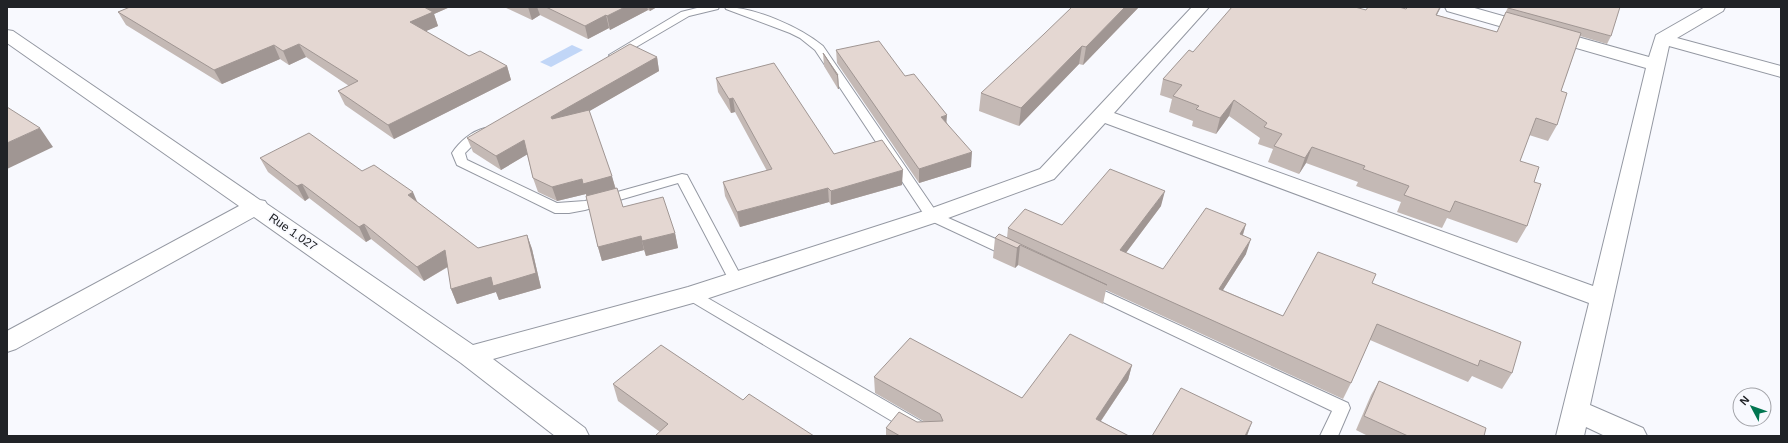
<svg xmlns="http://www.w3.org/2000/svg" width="1788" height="443" font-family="Arial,sans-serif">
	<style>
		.water { fill: #c1d6f7 }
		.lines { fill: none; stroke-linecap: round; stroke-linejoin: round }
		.lane-casing { stroke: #9498a2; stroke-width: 2 }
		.street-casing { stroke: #9498a2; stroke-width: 2 }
		.lane { fill: #fff; fill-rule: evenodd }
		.street { fill: #fff; fill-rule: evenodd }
		.wall { fill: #c4b9b5 }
		.shaded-wall { fill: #a09693 }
		.building { fill: #e4d7d2; stroke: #a09693 }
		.labels { text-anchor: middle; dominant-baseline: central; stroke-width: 3.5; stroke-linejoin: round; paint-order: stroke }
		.street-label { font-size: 12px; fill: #212327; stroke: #f8f9fe }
	</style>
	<rect width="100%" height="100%" fill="#f8f9fe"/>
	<polygon class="water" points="572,45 583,50 551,67 540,62"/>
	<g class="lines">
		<defs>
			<g id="lane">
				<polygon points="701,7 719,7 718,9 689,16 619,57 611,57 609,55 681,12"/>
				<path d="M725,7C754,7 800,27 823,46L937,213L1016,248L1018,252L1016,256L1011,257L1006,256L927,219L815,50L800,38L790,33L726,9Z"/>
				<path d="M485,128L491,132L471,147L465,153L467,160L557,203L585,201L682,174L687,175L743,280L741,284L736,285L731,284L678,183L585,210L569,213H555L457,165L452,153C459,142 472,131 485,128Z"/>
				<polygon points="1087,283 1348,403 1350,408 1338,436 1320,436 1332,411 1082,292 1079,288 1082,284"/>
				<polygon points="692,289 938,431 941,436 917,436 687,299 684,295 687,291"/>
			</g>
			<polygon id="street" points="1192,7 1209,7 1114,113 1593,286 1646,68 1447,11 1445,7 1471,7 1649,57 1656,35 1705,7 1725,7 1723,11 1677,38 1781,66 1781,77 1669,46 1590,405 1643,428 1647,436 1605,436 1586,427 1584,436 1556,436 1589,303 1105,123 1054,179 940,221 700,301 493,359 585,428 589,436 555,436 461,363 254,217 16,349 7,352 7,331 239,206 7,43 7,30 13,31 260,200 265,201 267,204 473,345 688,287 924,211 1040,169"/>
		</defs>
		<use href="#lane" class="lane-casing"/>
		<use href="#street" class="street-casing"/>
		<use href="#lane" class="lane"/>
		<use href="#street" class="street"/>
	</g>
	<g class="wall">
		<polygon points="130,7 450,7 434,14 438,26 425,31 469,56 507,66 511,80 394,139 345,105 338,91 349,86 306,57 289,65 280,59 222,84 126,25 118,12"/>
		<polygon points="504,7 657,7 650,11 648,10 610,30 609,28 588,39 540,15 532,20"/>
		<polygon points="1139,7 1083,65 1079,64 1019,126 979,111 981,93"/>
		<polygon points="1508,7 1611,36 1607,44 1580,36 1561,91 1557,125 1548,141 1529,135 1520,161 1534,182 1527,226 1517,243 1447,218 1442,228 1397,212 1401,202 1356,186 1358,182 1306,163 1299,174 1268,162 1273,149 1258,144 1260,138 1229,116 1216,134 1192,126 1193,121 1169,112 1172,99 1160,95 1163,79 1193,52 1366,10 1406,9 1437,15 1497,32"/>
		<polygon points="836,50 905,76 947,123 971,167 919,183 837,63"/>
		<polygon points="823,53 838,75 839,89 838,89 824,66"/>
		<polygon points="657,57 659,71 589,111 616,189 623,207 675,233 678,248 646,256 644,250 602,261 598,247 586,194 557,201 538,192 533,178 527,154 501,170 473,152 467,138"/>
		<polygon points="716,78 834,154 902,185 831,205 829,202 740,227 725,196 723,182 767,171 735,112 731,113 718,92"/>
		<polygon points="260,158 362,171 417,202 478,248 527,235 532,249 541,288 499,300 496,292 457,304 451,289 448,267 424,281 371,239 366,242 309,198 305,201 268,172"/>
		<polygon points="1161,206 1126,253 1163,269 1246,224 1243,235 1246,254 1223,290 1283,316 1372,283 1512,373 1502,389 1472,376 1468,382 1370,340 1351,383 1343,399 1106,290 1103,304 1018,265 1015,268 993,258 995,238 1007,238 1008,228 1062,225"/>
		<polygon points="1132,365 1128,380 1101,421 1129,436 886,436 886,428 917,422 925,422 875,393 874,377 1022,398"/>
		<polygon points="1379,381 1484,436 1368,436 1356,430 1371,395"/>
		<polygon points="613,384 743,400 660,432 618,401"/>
	</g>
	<g class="shaded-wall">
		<polygon points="421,7 450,7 434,14 438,26 415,36 410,22"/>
		<polygon points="528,7 537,7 540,15 532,20"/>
		<polygon points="625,7 647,7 648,10 610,30 607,16"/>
		<polygon points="649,7 657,7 650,11"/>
		<polygon points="1125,7 1139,7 1083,65 1086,47"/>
		<polygon points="1440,7 1441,7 1429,30 1436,15"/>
		<polygon points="606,15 609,28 588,39 585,26"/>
		<polygon points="299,44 306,57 289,65 283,51"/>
		<polygon points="274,45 280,59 222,84 214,70"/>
		<polygon points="1082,46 1079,64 1019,126 1021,108"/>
		<polygon points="657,57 659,71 555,131 551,117"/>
		<polygon points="507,66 511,80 394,139 388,125"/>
		<polygon points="837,75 838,75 839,89 838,89"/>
		<polygon points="733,98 735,112 731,113 729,99"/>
		<polygon points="1234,100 1229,116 1216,134 1220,118"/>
		<polygon points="947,115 946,129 941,117"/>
		<polygon points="40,128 53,147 7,169 7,143"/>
		<polygon points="524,140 528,154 501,170 496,156"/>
		<polygon points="1312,147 1306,163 1299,174 1305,158"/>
		<polygon points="972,152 971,167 919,183 919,169"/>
		<polygon points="903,170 902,185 831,205 831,191"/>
		<polygon points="612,176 616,191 587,199 586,194 557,201 552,187 582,179"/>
		<polygon points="302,184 309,198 305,201 297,186"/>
		<polygon points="828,188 829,202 740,227 737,212"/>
		<polygon points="1165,191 1161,206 1116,266 1120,250"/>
		<polygon points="413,192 419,206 408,195"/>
		<polygon points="364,224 371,239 366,242 359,227"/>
		<polygon points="1246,224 1241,240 1240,234"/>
		<polygon points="675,233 678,248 646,256 642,241"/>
		<polygon points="527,235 532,249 541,288 499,300 496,292 457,304 451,289"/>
		<polygon points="641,236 644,250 602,261 598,247"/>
		<polygon points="1251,239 1246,254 1214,304 1219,289"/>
		<polygon points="1020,245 1018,265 1015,268 1017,248"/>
		<polygon points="445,250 452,264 424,281 417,267"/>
		<polygon points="1132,365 1128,380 1092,434 1096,419"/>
		<polygon points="1252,422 1247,436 1245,436"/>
	</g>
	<g class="building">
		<polygon points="130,7 424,7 433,12 410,22 469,56 480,51 507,66 388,125 338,91 358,81 299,44 283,51 274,45 214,70 118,12"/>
		<polygon points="546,7 625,7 607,16 606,15 585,26"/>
		<polygon points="1072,7 1125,7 1086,47 1082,46 1021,108 981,93 1044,34"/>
		<polygon points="1232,7 1355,7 1366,10 1368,7 1399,7 1406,9 1408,7 1440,7 1436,15 1497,32 1506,12 1581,33 1561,91 1567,93 1557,125 1536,118 1520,161 1539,167 1534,182 1541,184 1527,226 1455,201 1450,212 1404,195 1409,186 1363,169 1365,166 1312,147 1305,158 1274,146 1282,134 1264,127 1267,123 1234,100 1220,118 1196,109 1199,106 1173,96 1182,85 1163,79 1189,50 1193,52"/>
		<polygon points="1508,7 1620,7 1611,36 1508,8"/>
		<polygon points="879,41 905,76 914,74 947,115 941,117 972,152 919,169 836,50"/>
		<polygon points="630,44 657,57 551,117 552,119 589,110 612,176 583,184 582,179 552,187 533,178 524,140 496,156 467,138"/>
		<polygon points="823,53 838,75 837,75"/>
		<polygon points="774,63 834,154 882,140 903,170 831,191 828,188 737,212 723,182 772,169 733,98 729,99 716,78"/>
		<polygon points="7,107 40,128 7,143"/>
		<polygon points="309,133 362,171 374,165 413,192 408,195 478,248 527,235 536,273 493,286 491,277 451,289 445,250 417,267 364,224 359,227 302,184 297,186 260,158"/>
		<polygon points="1110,169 1165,191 1120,250 1163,269 1206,208 1246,224 1240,234 1251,239 1219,289 1283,316 1318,252 1376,274 1372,283 1521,342 1512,373 1480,360 1478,366 1377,324 1351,383 1008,228 1025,209 1062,225"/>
		<polygon points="617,188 623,207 663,197 675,233 642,241 641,236 598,247 586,196"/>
		<polygon points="999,234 1107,285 1020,245 1017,248 995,238"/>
		<polygon points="1070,334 1132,365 1096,419 1129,436 900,436 886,428 899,412 917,422 943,421 940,414 874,377 910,338 1022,398"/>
		<polygon points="661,345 743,400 749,394 814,436 655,436 668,424 613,384"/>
		<polygon points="1379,381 1486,428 1484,436 1408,436 1364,416"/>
		<polygon points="1181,388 1252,422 1245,436 1152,436"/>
	</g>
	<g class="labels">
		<g class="street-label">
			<text transform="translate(293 232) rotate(35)">Rue 1.027</text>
		</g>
	</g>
	<rect width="1788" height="443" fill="none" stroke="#212327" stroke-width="16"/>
	<g transform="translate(1752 407) rotate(311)"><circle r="19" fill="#f8f9fe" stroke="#a2a3a8"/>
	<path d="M0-3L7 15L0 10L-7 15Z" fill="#027550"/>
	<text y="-6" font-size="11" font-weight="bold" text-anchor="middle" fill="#212327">N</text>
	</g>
</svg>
